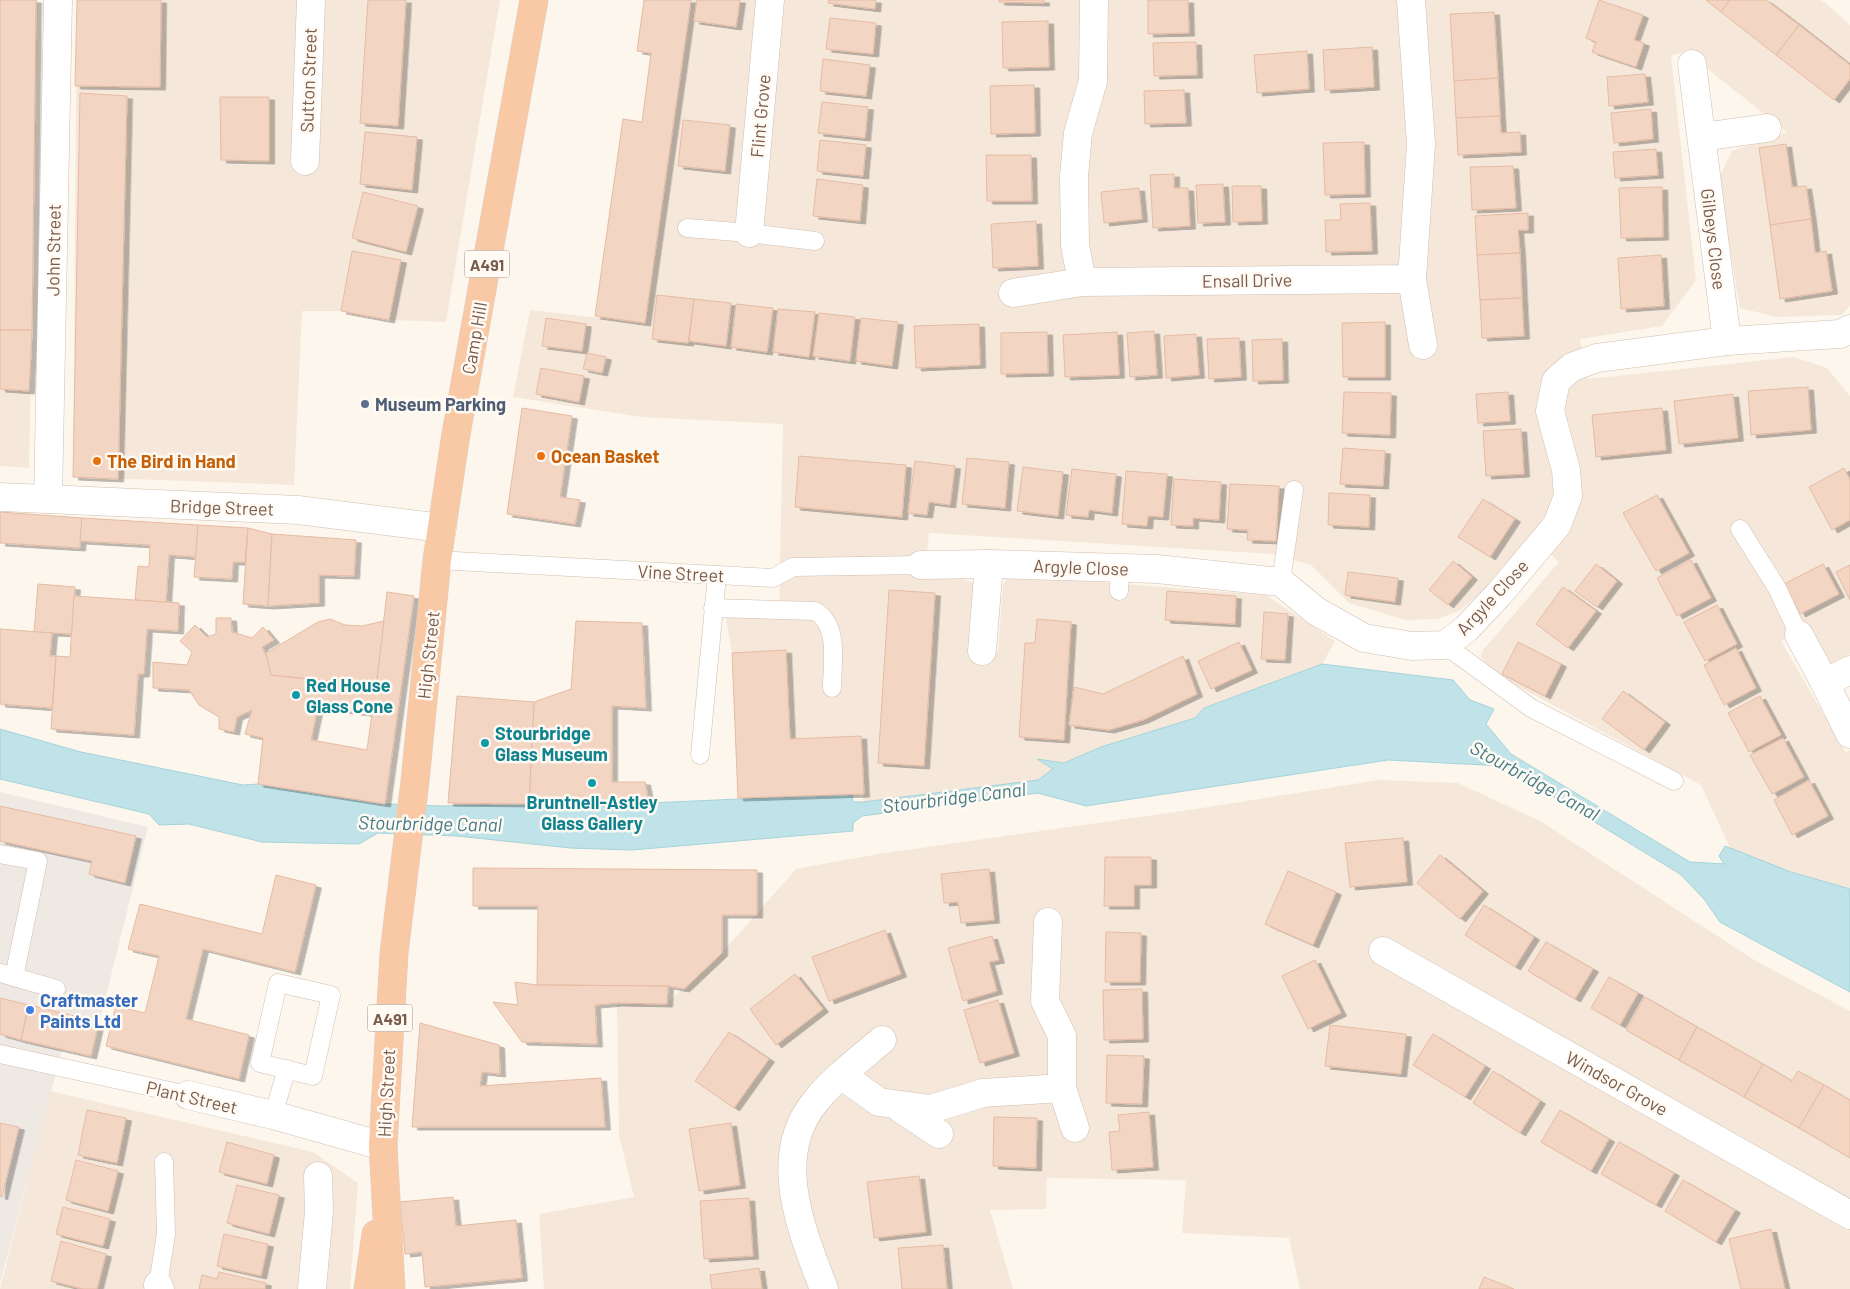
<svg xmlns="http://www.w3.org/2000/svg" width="1850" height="1289" font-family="Barlow,sans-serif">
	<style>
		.residential { fill: #f5e8da }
		.industrial { fill: #efe9e4 }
		.water { fill: #bfe3e8; stroke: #a5d3da }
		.building { fill: #f3d5c3; stroke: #e6bba3; fill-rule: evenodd; filter: url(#shadow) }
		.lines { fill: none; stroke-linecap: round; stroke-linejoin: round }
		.service-casing { stroke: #d1beb0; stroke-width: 19 }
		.minor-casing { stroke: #d1beb0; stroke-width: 29 }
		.trunk-casing { stroke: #dad1cd; stroke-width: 29 }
		.service { stroke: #fff; stroke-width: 18 }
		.minor { stroke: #fff; stroke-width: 28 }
		.trunk { stroke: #f9c8a4; stroke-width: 28 }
		.service-dot { fill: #5c6f8a; stroke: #fffaf3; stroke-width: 2 }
		.food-dot { fill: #e8710a; stroke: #fffaf3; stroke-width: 2 }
		.culture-dot { fill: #0f9aa8; stroke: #fffaf3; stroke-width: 2 }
		.shop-dot { fill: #3f7fe0; stroke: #fffaf3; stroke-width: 2 }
		.labels { text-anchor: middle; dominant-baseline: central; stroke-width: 5; stroke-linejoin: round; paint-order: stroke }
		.shield { fill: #fffaf3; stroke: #a28b7f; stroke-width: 1 }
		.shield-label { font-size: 16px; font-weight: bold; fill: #7a5c4d }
		.street-label { font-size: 18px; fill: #7a5c4d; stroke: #fffaf3 }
		.service-label { font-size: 18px; font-weight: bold; fill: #4e5e75; stroke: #fffaf3; text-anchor: start }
		.food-label { font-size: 18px; font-weight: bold; fill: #c56008; stroke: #fffaf3; text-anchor: start }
		.culture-label { font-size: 18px; font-weight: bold; fill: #0d838f; stroke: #fffaf3; text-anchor: start }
		.shop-label { font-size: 18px; font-weight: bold; fill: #366cbe; stroke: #fffaf3; text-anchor: start }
		.water-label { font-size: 19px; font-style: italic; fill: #437c86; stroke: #fffaf3 }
	</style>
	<defs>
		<filter id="shadow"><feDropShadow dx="5.5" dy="3" stdDeviation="0" flood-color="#0004"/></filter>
	</defs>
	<rect width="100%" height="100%" fill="#fdf6ec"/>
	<g class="residential">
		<polygon points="0,0 38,0 29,468 0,466"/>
		<polygon points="77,0 500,0 446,322 389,320 341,311 302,311 294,485 73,477"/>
		<polygon points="691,0 1821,0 1829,6 1850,25 1850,306 1841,315 1777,317 1740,308 1718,180 1732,151 1787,132 1685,51 1671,56 1696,280 1662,326 1580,339 1588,379 1794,357 1827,368 1850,396 1850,654 1830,665 1807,626 1781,641 1846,753 1850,750 1850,889 1791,872 1731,850 1701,785 1497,675 1481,657 1482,651 1559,562 1531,535 1497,580 1459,611 1437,619 1405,620 1349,603 1311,565 1273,554 929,533 925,576 955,576 975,583 970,649 998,652 1003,585 1008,575 1266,595 1335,641 1322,664 1204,708 1196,718 1101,747 1064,763 1038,759 1054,769 1038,780 863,802 861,736 790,739 786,651 732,653 725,613 779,610 783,424 641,417 513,397 530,310 645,323"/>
		<polygon points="1379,780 1458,783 1540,821 1756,961 1850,1011 1850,1289 1300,1289 1289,1238 1182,1233 1186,1180 1047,1178 1046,1209 990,1210 1013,1289 544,1289 539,1214 634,1197 619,1135 617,1003 667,1003 722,953 796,869 878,854 1189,810"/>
		<polygon points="50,1091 313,1152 358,1183 350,1289 0,1289"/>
	</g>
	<polygon class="industrial" points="0,792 148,827 91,1056 62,1050 0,1283"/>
	<polygon class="water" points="1322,664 1453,680 1470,700 1494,709 1486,724 1511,754 1690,862 1724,864 1719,856 1725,846 1791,872 1850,889 1850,992 1720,922 1704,899 1680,874 1503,766 1388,760 1086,806 1038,793 862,816 853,823 853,831 632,850 570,848 457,836 378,833 359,844 262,842 189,824 159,825 149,814 0,779 0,729 81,752 243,785 259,784 386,804 440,806 649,803 852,794 853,802 863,802 1038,780 1053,769 1037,759 1064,763 1101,747 1195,718 1204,708"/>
	<g class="building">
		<polygon points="0,0 36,0 32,330 0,330"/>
		<polygon points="77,0 161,0 160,87 75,86"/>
		<polygon points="368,0 406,0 398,126 360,123"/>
		<polygon points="644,0 691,0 645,323 595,316 623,119 642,122 651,53 637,51"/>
		<polygon points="697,0 740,0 736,27 694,21"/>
		<polygon points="829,0 876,0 875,9 828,3"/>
		<polygon points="999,0 1044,0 1044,3 999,2"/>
		<polygon points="1148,0 1188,0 1189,33 1148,34"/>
		<polygon points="1599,0 1643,15 1634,40 1644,43 1636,67 1592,52 1596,42 1586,38"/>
		<polygon points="1706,0 1730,0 1721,12"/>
		<polygon points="1730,0 1766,0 1799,25 1776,55 1721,12"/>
		<polygon points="1494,12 1498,78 1454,81 1450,14"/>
		<polygon points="830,18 876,23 873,54 826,49"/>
		<polygon points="1048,21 1049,67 1003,68 1002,22"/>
		<polygon points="1799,25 1850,65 1850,79 1834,100 1776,55"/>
		<polygon points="1196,42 1197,75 1154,76 1153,43"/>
		<polygon points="1372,47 1374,87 1325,90 1323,50"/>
		<polygon points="1307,51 1309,89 1257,93 1254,55"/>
		<polygon points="823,59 870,65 866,96 820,91"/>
		<polygon points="1645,74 1648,102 1609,106 1607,77"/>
		<polygon points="1498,78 1500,116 1456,118 1454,81"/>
		<polygon points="1034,85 1035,133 991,134 990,86"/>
		<polygon points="1184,90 1186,123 1145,124 1144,91"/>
		<polygon points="80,93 127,96 118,479 73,477"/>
		<polygon points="220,97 269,97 269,161 221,160"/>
		<polygon points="822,102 868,107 865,138 818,133"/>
		<polygon points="1651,109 1653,139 1614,143 1611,113"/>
		<polygon points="1500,116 1501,133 1520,132 1521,152 1458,155 1456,118"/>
		<polygon points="683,120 730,125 725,171 678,166"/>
		<polygon points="365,132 417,137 412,190 360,184"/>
		<polygon points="820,140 866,145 863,176 817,171"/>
		<polygon points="1364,142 1365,194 1325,195 1323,143"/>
		<polygon points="1786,144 1792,187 1806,186 1811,219 1770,225 1759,148"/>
		<polygon points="1656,149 1658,175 1615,178 1613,152"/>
		<polygon points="986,155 1031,155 1032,201 987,201"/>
		<polygon points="1513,166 1516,208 1472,210 1470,167"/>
		<polygon points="1174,174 1174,188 1188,188 1190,226 1153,228 1150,175"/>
		<polygon points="817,179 863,185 860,221 813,216"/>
		<polygon points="1223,184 1225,222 1198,223 1196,185"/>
		<polygon points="1232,186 1261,186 1262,221 1233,222"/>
		<polygon points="1662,187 1663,237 1621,238 1619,188"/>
		<polygon points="1139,188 1142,219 1104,223 1101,192"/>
		<polygon points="363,192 418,206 406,252 352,238"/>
		<polygon points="1370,203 1372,251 1326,252 1325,220 1341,220 1340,204"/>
		<polygon points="1528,213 1528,230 1518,230 1520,253 1477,255 1475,216"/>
		<polygon points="1811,219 1815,253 1826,251 1832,291 1780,299 1770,225"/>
		<polygon points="1036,221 1038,266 993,268 991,224"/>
		<polygon points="352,251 401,260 389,320 341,311"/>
		<polygon points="1520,253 1522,298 1480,300 1477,255"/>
		<polygon points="1661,255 1664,306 1621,309 1618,258"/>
		<polygon points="657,295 694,299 688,343 652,339"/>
		<polygon points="1522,298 1524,336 1482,338 1480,300"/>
		<polygon points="694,299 731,303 726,346 689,341"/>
		<polygon points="736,304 773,308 767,352 731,347"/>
		<polygon points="778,309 815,312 809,357 773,352"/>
		<polygon points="819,313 855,317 850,361 813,356"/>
		<polygon points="546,318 586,324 582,351 542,346"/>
		<polygon points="861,318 898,322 892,366 856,361"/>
		<polygon points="1385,322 1385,377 1343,377 1342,323"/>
		<polygon points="979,324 980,365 916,368 914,326"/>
		<polygon points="0,330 32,330 29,391 0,389"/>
		<polygon points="1154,331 1157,375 1130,377 1127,333"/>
		<polygon points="1047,332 1048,373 1001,374 1001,333"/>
		<polygon points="1117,332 1119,375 1065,377 1063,335"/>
		<polygon points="1196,334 1199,375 1166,378 1164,336"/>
		<polygon points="1239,338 1241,377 1209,379 1207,339"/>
		<polygon points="1282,339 1283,380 1253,381 1252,340"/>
		<polygon points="587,353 606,357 602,373 583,369"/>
		<polygon points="541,368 584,376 579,402 536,394"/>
		<polygon points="1808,387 1811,430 1751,435 1748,391"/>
		<polygon points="1344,392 1391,393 1390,435 1342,433"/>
		<polygon points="1508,392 1510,421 1478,423 1476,394"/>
		<polygon points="1733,394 1738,438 1679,444 1674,401"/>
		<polygon points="522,408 572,416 560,497 580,500 575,524 507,514"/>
		<polygon points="1662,408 1666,450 1596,457 1592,415"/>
		<polygon points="1521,429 1524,474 1486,476 1483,431"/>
		<polygon points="1343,448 1385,451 1383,486 1340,484"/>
		<polygon points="799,456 906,465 902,517 795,507"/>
		<polygon points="967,458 1009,462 1005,508 962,504"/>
		<polygon points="915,461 955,466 950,505 929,502 927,515 908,513"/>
		<polygon points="1023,467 1063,472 1058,516 1017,511"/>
		<polygon points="1844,468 1850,480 1850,520 1832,530 1809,487"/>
		<polygon points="1072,469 1116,474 1112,513 1089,510 1088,517 1066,515"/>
		<polygon points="1126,471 1167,474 1163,517 1148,516 1147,526 1122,524"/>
		<polygon points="1174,479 1221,482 1219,520 1193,518 1193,526 1171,525"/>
		<polygon points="1230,484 1279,486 1276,541 1247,540 1248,530 1227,529"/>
		<polygon points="1329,493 1370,495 1369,527 1328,525"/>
		<polygon points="1657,495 1689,553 1656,571 1623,513"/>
		<polygon points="1483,499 1515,519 1490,557 1458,537"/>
		<polygon points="0,512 82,518 80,548 0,543"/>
		<polygon points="82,518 198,525 196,557 169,555 166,602 135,600 138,566 149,567 150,545 80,541"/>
		<polygon points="198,525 248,528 245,562 233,562 232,579 194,577"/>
		<polygon points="248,528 272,534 268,606 243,604"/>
		<polygon points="272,534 356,540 354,576 319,575 319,603 268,606"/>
		<polygon points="1691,560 1711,598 1677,616 1657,578"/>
		<polygon points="1453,561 1472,577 1448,605 1429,590"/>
		<polygon points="1596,564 1617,581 1597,607 1575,591"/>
		<polygon points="1823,564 1839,594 1800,614 1784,584"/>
		<polygon points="1850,565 1850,600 1836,572"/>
		<polygon points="1348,572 1398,578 1395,602 1345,595"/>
		<polygon points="38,584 75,587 72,634 34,632"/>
		<polygon points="1563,587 1596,611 1568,648 1536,624"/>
		<polygon points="889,590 935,593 924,766 878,763"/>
		<polygon points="1167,591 1236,596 1235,624 1165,620"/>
		<path d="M387,592L414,596L385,804L258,784L263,738L245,734L252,710L237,717L234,732L219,729V717L199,705L189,690L153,688V662L187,665L192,652L180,641L195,625L207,637L216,634V618H231L232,632L252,638L263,627L274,640L262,647L269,662L271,675L376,686ZM318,707L372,714L367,750L311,740Z"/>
		<polygon points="74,596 179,603 178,631 147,629 144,674 138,674 134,735 51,729 56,656 70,657"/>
		<polygon points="1717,605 1737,644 1705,661 1684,622"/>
		<polygon points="1264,612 1288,614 1285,660 1261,659"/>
		<polygon points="330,619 345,625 362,626 384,621 376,686 271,675 266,653 318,622"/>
		<polygon points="1037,619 1071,622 1064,740 1019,737 1025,643 1035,643"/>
		<polygon points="576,621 642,623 646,708 612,706 612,782 645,782 649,803 529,804 534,702 571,689"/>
		<polygon points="0,629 52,633 50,656 56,656 52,708 0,704"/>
		<polygon points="1239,642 1252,670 1211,689 1198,661"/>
		<polygon points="1518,642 1561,664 1545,696 1502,674"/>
		<polygon points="1736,648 1756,688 1724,705 1704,665"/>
		<polygon points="786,650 790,739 861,736 864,794 738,798 732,653"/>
		<polygon points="1183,656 1197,694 1143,720 1109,730 1069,725 1074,687 1103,694"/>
		<polygon points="1623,691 1665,722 1644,750 1602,719"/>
		<polygon points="457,696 534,702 529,804 448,803"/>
		<polygon points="1760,696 1781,735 1749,752 1728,713"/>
		<polygon points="1783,738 1804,777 1772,794 1750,755"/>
		<polygon points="1809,780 1828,816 1792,835 1774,800"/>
		<polygon points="0,806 136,836 125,883 89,874 92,861 0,841"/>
		<polygon points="1403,838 1407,882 1350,887 1345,843"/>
		<polygon points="1440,855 1483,891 1460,919 1417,883"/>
		<polygon points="1105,857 1151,857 1151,885 1134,885 1134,906 1104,906"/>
		<polygon points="473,868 757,870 757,915 722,915 722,953 684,989 668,986 537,985 538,906 473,906"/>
		<polygon points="989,869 994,920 961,923 958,902 944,903 941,874"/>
		<polygon points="1288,871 1336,892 1313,945 1265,924"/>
		<polygon points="276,875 316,885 295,972 203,949 186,1019 249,1035 239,1079 106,1046 116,1006 145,1013 159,956 128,949 140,904 262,934"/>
		<polygon points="1484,905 1534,937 1515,967 1465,935"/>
		<polygon points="885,930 901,974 829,1001 812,957"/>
		<polygon points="1106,932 1141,933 1140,982 1105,982"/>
		<polygon points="992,936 999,960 989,962 997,991 963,1001 948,948"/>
		<polygon points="1546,942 1593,969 1575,999 1528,971"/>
		<polygon points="1315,960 1341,1013 1308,1029 1282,976"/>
		<polygon points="795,974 823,1009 776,1045 750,1009"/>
		<polygon points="1609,977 1638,993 1620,1025 1591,1008"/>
		<polygon points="515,982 537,985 668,986 667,1004 617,1003 595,1005 597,1044 522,1042 493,1002 518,1005"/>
		<polygon points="1142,989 1143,1039 1104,1040 1103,990"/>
		<polygon points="1645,997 1697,1027 1679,1060 1626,1030"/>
		<polygon points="0,998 29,1005 21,1040 0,1034"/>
		<polygon points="998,1000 1014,1053 980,1063 964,1010"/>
		<polygon points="29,1005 99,1022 91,1056 21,1040"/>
		<polygon points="420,1023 499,1045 500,1074 482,1072 480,1086 601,1078 605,1127 412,1127"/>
		<polygon points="1330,1025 1406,1034 1401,1074 1325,1066"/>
		<polygon points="1697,1027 1763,1064 1744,1097 1679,1060"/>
		<polygon points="729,1032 769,1059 734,1108 695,1081"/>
		<polygon points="1433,1034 1485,1066 1465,1097 1413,1065"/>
		<polygon points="1107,1055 1144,1056 1142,1104 1106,1103"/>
		<polygon points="1763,1064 1792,1081 1798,1071 1824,1085 1799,1128 1744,1097"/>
		<polygon points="1493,1071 1540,1101 1520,1133 1473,1103"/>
		<polygon points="1824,1085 1850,1100 1850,1158 1799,1128"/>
		<polygon points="87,1110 126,1118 117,1163 78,1155"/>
		<polygon points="1560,1110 1609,1139 1591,1171 1541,1142"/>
		<polygon points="1149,1112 1153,1167 1112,1170 1109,1132 1120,1131 1118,1115"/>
		<polygon points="994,1117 1037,1118 1036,1168 993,1166"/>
		<polygon points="0,1123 19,1127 2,1197 0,1196"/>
		<polygon points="731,1123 740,1185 699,1191 689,1129"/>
		<polygon points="227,1142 274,1155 267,1184 219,1172"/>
		<polygon points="1619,1142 1674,1173 1656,1205 1601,1174"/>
		<polygon points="76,1160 118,1171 108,1211 66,1200"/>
		<polygon points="919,1176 926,1232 874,1238 867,1182"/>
		<polygon points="1683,1180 1735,1210 1716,1242 1665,1211"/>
		<polygon points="237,1185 279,1195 269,1234 227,1223"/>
		<polygon points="453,1197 456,1226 516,1220 522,1278 425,1287 422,1252 405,1254 400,1202"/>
		<polygon points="749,1198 753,1256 704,1259 700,1201"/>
		<polygon points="63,1207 110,1219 103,1246 56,1234"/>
		<polygon points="1771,1229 1785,1289 1741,1289 1729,1239"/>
		<polygon points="224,1234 268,1244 261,1276 217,1266"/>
		<polygon points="61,1241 106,1254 97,1289 83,1289 51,1281"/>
		<polygon points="943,1245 947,1289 902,1289 898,1248"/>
		<polygon points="759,1268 762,1289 712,1289 710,1275"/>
		<polygon points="219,1272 266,1283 265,1289 199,1289 202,1275 217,1279"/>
		<polygon points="1484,1277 1514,1289 1479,1289"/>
	</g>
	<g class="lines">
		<defs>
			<g id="service">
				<polyline points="687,228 749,233 815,241"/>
				<polyline points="1740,529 1777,588 1799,635"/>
				<polyline points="437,560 773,578 793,567 921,565"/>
				<polyline points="1281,582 1294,490"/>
				<polyline points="1119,591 1120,568"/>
				<path d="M713,608L815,611C840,625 832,664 832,688"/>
				<polyline points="1445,645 1531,708 1674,781"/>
				<polyline points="700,755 717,575"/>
				<polyline points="0,854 38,861 14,977"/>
				<polyline points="0,973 56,989"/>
				<polygon points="278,983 331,995 313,1076 260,1063"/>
				<polyline points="0,1054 188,1095"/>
				<polyline points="273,1115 287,1069"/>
				<polyline points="158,1285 166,1234 164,1162"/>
			</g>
			<g id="minor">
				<polyline points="1094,0 1093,81 1078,133 1074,176 1075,245 1082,282 1412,279 1421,144 1411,0"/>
				<polyline points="1692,64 1727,341"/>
				<polyline points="1702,137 1767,128"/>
				<polyline points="305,161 311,0"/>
				<polyline points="749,233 770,0"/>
				<polyline points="1412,279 1423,345"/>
				<polyline points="1013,293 1082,282"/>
				<polyline points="0,497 298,510 442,528"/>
				<polyline points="48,499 58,0"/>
				<polyline points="921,565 989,564 1157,569 1281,582 1316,611 1364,638 1412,646 1445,645 1466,629 1499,594 1557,525 1568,496 1566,470 1550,411 1556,381 1572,367 1597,358 1727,341 1840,334 1850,329"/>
				<polyline points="1799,635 1825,683 1850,734"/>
				<polyline points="982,651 989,564"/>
				<polyline points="1825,683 1850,670"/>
				<polyline points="1048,922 1045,1001 1062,1036 1062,1088 1075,1128"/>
				<polyline points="1383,951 1850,1215"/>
				<polyline points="841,1075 879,1102 931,1109 983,1093 1062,1088"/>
				<polyline points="188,1095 273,1115 383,1146"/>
				<polyline points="900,1108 939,1134"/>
				<polyline points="158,1285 160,1289"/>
				<polyline points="312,1289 319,1211 318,1176"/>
				<path d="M824,1289C802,1231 770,1157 815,1102C834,1078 860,1059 882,1040"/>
			</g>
			<g id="trunk">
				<polyline points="368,1289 376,1234"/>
				<polyline points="391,1289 383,1146 394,953 415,781 437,560 456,434 534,0"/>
			</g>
		</defs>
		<use href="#service" class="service-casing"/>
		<use href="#minor" class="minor-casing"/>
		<use href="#trunk" class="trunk-casing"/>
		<use href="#service" class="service"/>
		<use href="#minor" class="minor"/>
		<use href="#trunk" class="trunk"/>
	</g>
	<circle class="service-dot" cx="365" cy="404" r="5"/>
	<g class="food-dot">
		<circle cx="541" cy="456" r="5"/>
		<circle cx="97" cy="461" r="5"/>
	</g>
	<g class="culture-dot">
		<circle cx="296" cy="695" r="5"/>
		<circle cx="485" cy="743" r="5"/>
		<circle cx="592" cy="783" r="5"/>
	</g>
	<circle class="shop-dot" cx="30" cy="1010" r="5"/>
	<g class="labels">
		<g class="shield">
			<rect x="464.5" y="250.5" width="45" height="27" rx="4"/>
			<rect x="367.5" y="1004.5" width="45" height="27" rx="4"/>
		</g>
		<g class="shield-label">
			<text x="487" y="264">A491</text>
			<text x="390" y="1018">A491</text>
		</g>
		<g class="street-label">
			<text transform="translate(308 80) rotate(-88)">Sutton Street</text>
			<text transform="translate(760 116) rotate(-85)">Flint Grove</text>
			<text transform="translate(1714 239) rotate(83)">Gilbeys Close</text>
			<text transform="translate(53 250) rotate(-89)">John Street</text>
			<text transform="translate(1247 280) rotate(-1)">Ensall Drive</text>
			<text transform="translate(474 338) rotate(-80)">Camp Hill</text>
			<text transform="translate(222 507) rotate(2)">Bridge Street</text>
			<text transform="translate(1081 567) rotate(2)">Argyle Close</text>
			<text transform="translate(681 573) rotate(3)">Vine Street</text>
			<text transform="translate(1492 597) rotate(-47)">Argyle Close</text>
			<text transform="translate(428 655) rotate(-84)">High Street</text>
			<text transform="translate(1617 1083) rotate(29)">Windsor Grove</text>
			<text transform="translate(386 1093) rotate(-87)">High Street</text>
			<text transform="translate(192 1097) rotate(13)">Plant Street</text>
		</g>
		<g class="service-label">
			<text x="375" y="404">Museum Parking</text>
		</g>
		<g class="food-label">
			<text x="551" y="456">Ocean Basket</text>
			<text x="107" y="461">The Bird in Hand</text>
		</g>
		<g class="culture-label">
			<text x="306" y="685">Red House<tspan x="306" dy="21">Glass Cone</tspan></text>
			<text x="495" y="733">Stourbridge<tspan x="495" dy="21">Glass Museum</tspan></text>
			<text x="592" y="802" text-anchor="middle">Bruntnell-Astley<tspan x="592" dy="21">Glass Gallery</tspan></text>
		</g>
		<g class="shop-label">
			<text x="40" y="1000">Craftmaster<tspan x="40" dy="21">Paints Ltd</tspan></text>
		</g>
		<g class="water-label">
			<text transform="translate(1535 780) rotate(29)">Stourbridge Canal</text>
			<text transform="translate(954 797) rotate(-7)">Stourbridge Canal</text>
			<text transform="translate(430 823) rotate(1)">Stourbridge Canal</text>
		</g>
	</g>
</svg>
